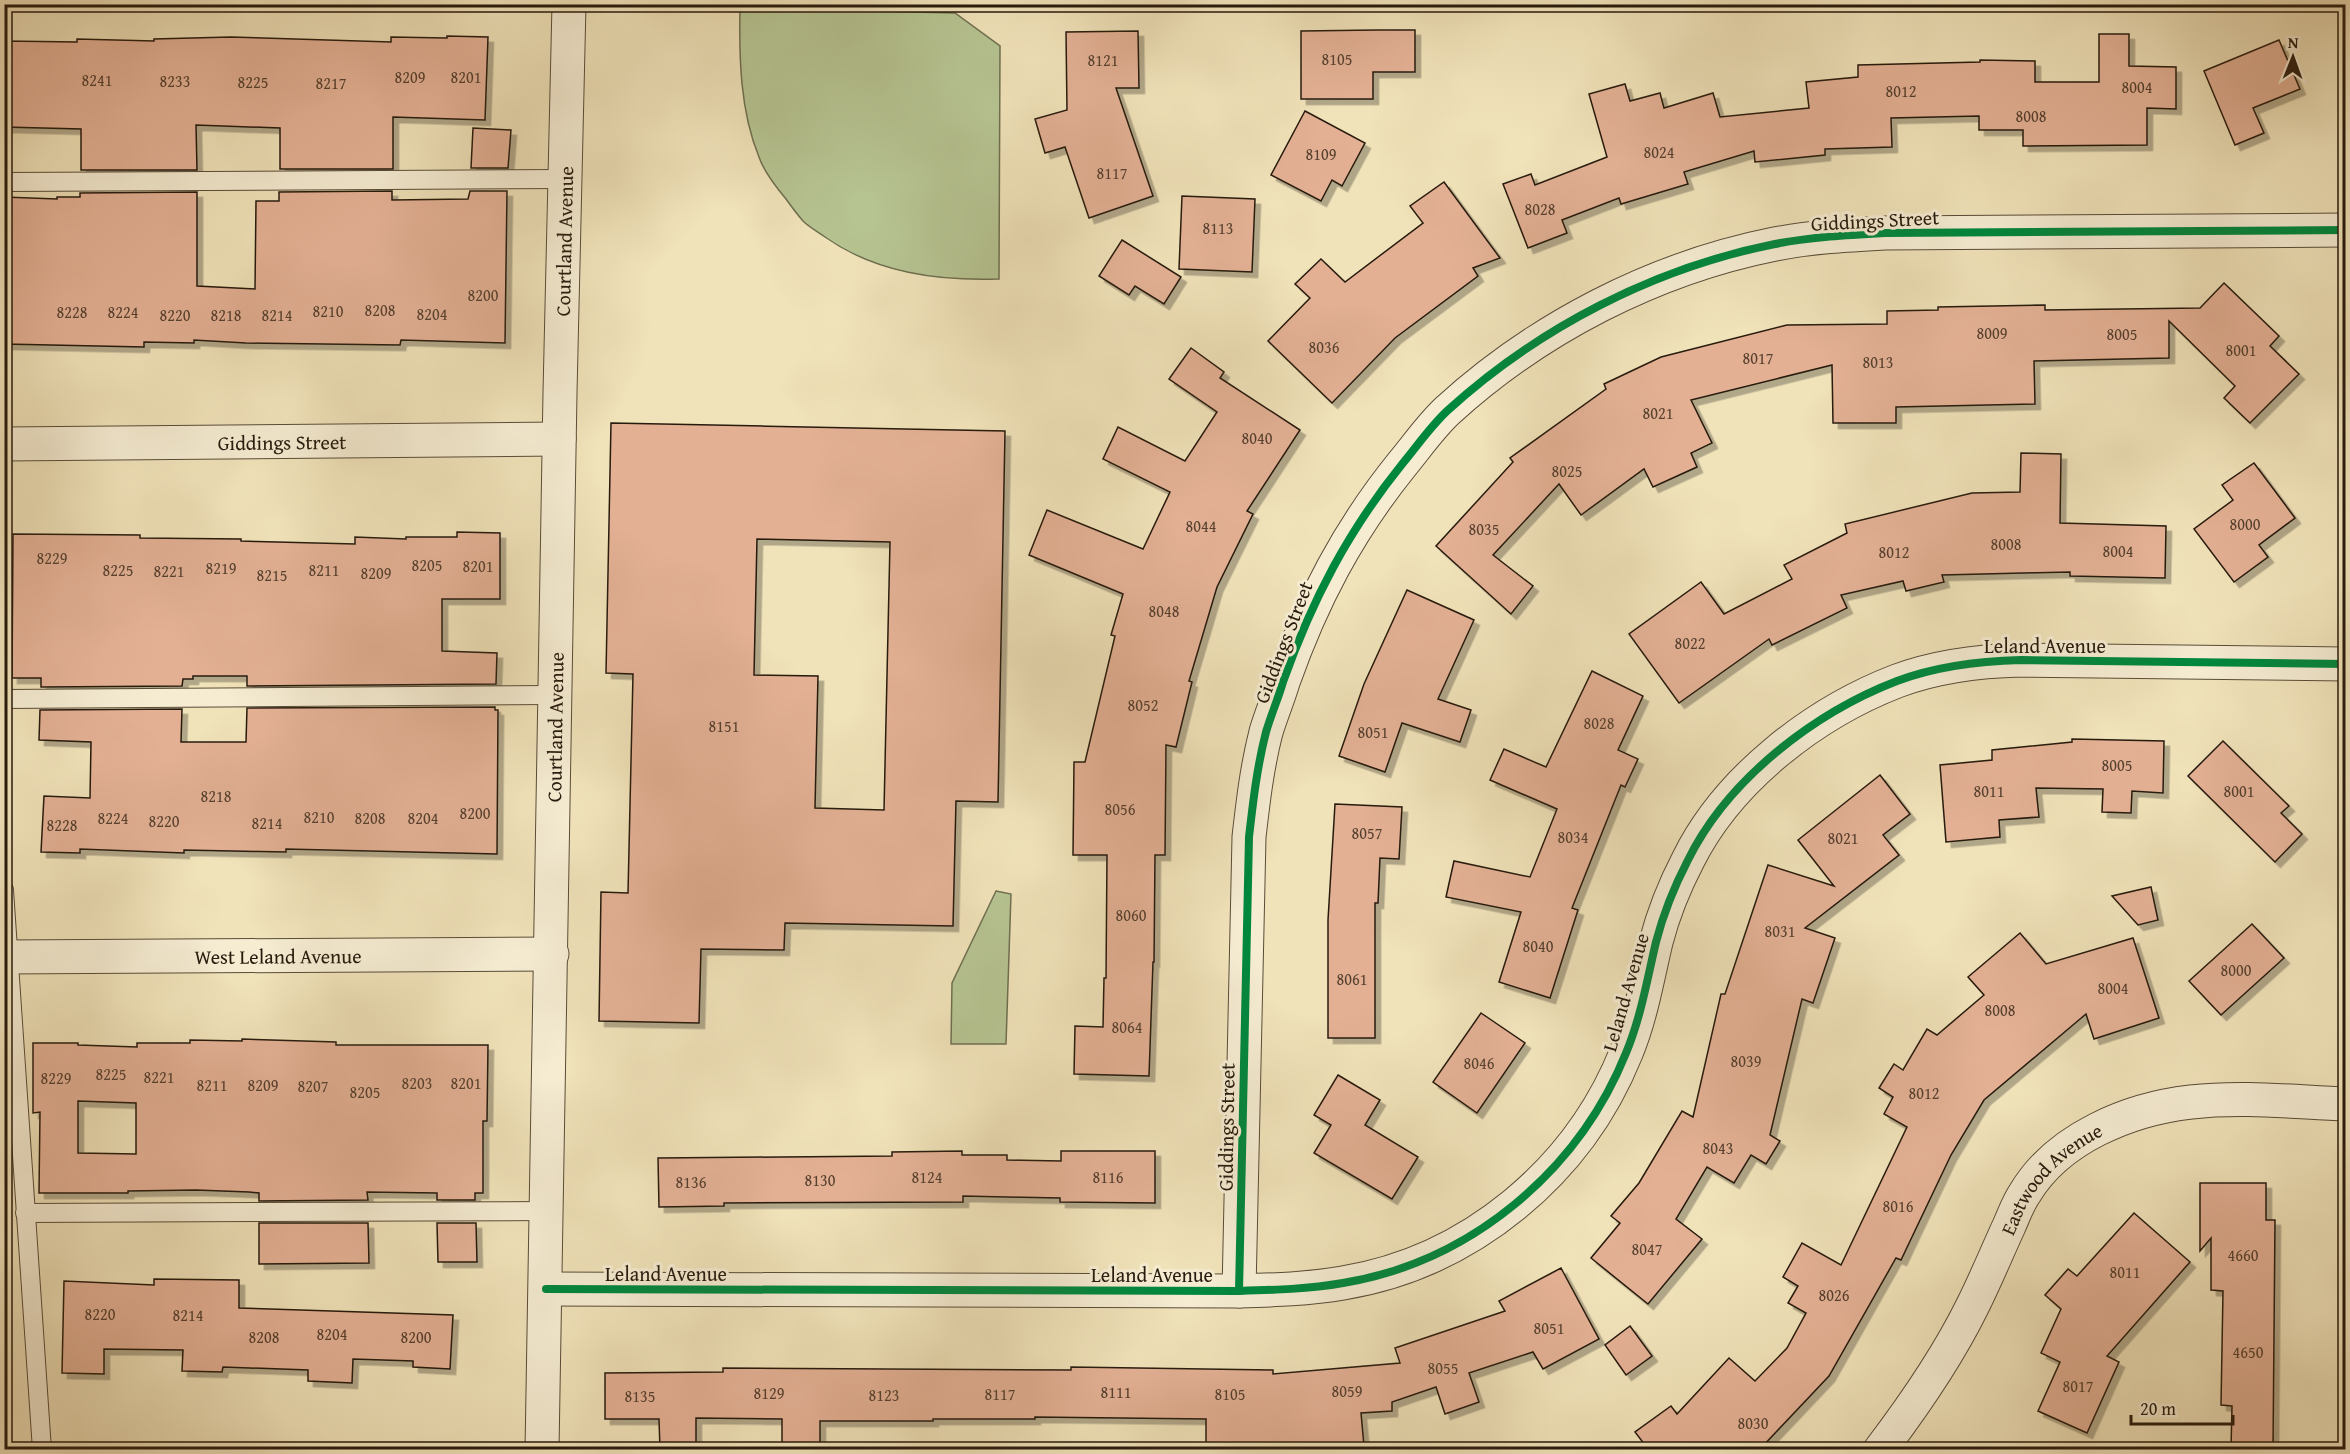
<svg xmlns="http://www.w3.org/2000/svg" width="2350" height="1454" font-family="'Gentium Book Plus',serif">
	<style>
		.green { fill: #b6c492; stroke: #6e6f50; stroke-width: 1.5 }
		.building { fill: #e3b094; stroke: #271a0d; stroke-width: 1.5; fill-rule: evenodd; filter: url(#shadow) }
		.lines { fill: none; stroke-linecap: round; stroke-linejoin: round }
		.service-casing { stroke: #594c38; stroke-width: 20 }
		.minor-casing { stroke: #594c38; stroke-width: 35 }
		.service { stroke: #f5ecd2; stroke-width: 18 }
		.minor { stroke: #f5ecd2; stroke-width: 33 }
		.cycleway-casing { stroke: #f5ecd2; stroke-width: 11 }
		.cycleway { stroke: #00873e; stroke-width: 8 }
		.labels { text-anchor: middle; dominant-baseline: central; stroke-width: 6; stroke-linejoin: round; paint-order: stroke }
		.number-label { font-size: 16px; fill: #56402f }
		.street-label { font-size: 20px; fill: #271a0d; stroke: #f5ecd2 }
	</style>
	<defs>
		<filter id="shadow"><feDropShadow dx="5.5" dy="5.5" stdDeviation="0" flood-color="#0004"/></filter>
	</defs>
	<rect width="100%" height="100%" fill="#f0e2b9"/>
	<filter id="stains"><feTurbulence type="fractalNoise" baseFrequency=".00333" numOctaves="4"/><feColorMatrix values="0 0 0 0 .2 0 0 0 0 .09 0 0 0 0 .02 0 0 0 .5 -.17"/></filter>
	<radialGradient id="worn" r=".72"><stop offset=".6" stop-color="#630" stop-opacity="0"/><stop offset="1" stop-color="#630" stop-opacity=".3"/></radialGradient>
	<g class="green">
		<path d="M740,8L955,13L1000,46L999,279C938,281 876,273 825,237C818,232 809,227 803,221C797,214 791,206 786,199C776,187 764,172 759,157C740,111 739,57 740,8Z"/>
		<polygon points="996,891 1011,894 1006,1044 951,1044 952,983"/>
	</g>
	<g class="building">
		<polygon points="1377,30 1415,30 1415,72 1373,72 1373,99 1301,99 1301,31"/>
		<polygon points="1138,31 1139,88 1116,88 1153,196 1089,218 1065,147 1045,153 1035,119 1067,110 1066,32"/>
		<polygon points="2099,34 2129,34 2129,66 2176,67 2176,109 2147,108 2147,145 2023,146 2023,130 1979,130 1979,116 1891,118 1892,147 1825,149 1825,155 1755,162 1754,151 1684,172 1688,184 1621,204 1619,198 1562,220 1567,233 1528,248 1503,184 1531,174 1535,185 1607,157 1589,94 1625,84 1630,101 1660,93 1664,108 1713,93 1720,117 1809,108 1806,82 1858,77 1858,65 1980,62 1980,60 2035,61 2035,82 2099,82"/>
		<polygon points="447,36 488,37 485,120 393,117 393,169 280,169 280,128 196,125 197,170 81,170 81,129 4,127 4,41 77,42 77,39 154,41 154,39 231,37 391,42 391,37 447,38"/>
		<polygon points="2279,40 2300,89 2253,108 2264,133 2235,145 2204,71"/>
		<polygon points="1305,111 1365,143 1342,186 1332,180 1321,201 1271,175"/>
		<polygon points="473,128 511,130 508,168 471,168"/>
		<polygon points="1444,182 1500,258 1473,268 1478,276 1395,338 1332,403 1268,341 1310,298 1295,284 1321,259 1345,282 1423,223 1410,206"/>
		<polygon points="392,191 392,200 468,199 470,191 507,191 505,343 401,340 400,345 246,343 194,340 194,343 144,342 144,347 4,344 4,197 57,199 57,197 80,197 80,193 197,192 197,286 255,289 256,201 279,201 279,192"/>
		<polygon points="1182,196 1255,199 1252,272 1179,269"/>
		<polygon points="1122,240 1181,277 1164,304 1135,286 1129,295 1099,276"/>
		<polygon points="2224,283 2279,336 2270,346 2299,374 2250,423 2224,398 2235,386 2169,321 2169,358 2034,361 2035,404 1896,407 1896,423 1833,423 1832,365 1691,400 1712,443 1691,453 1697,467 1653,487 1644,469 1581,515 1559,484 1493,555 1533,586 1511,614 1436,546 1513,462 1510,458 1606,389 1604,384 1661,357 1787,325 1887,324 1887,311 1938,310 1938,307 2045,305 2045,310 2200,308"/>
		<polygon points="1191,348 1224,372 1220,378 1300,430 1247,511 1253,514 1217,587 1189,681 1192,682 1176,747 1166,745 1165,855 1155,855 1154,962 1153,962 1149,1076 1074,1074 1075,1026 1103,1027 1104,978 1106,978 1107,855 1073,855 1074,762 1085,762 1115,636 1111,635 1123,594 1029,555 1047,510 1143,549 1170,492 1103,459 1118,427 1185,461 1217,412 1169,379"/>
		<path d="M611,423L1005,431L998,802L956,801L953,926L785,923L784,950L701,949L699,1023L599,1021L601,892L628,893L633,674L606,673ZM757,539L890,542L884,810L815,808L818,676L754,675Z"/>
		<polygon points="2021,453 2061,454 2060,523 2166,526 2165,578 2070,576 2070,572 1942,575 1944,582 1906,591 1903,581 1841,595 1847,608 1772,645 1769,639 1679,703 1629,634 1701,582 1724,614 1792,579 1784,565 1847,533 1845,524 1972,493 2020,492"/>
		<polygon points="2254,463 2295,518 2259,545 2268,557 2234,582 2194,529 2233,500 2222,485"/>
		<polygon points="457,532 500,533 500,599 442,599 442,651 497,653 496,684 247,686 247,676 193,676 193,679 183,679 182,686 41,687 41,678 12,678 13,534 140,535 140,538 241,539 241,541 355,544 355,537 406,539 406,537 457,537"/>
		<polygon points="1407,590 1474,620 1438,699 1471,710 1460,742 1402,723 1385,772 1339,756 1364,684"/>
		<polygon points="1592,671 1643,696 1618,750 1638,759 1625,787 1621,785 1572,908 1578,910 1550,998 1499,982 1521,912 1446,897 1454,861 1530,877 1557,809 1490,780 1504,749 1546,767"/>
		<polygon points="495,707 495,710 498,710 497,854 286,849 286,852 184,850 184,853 80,849 80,853 41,852 44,796 90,798 91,742 39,740 40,710 182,709 181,742 246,742 247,708"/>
		<polygon points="2072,739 2164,741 2163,793 2132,791 2131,813 2102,812 2103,789 2036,788 2039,817 1999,820 2000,837 1946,842 1940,765 1992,760 1992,750 2072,742"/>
		<polygon points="2223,741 2289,806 2281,813 2302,834 2275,862 2188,776"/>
		<polygon points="1880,775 1910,814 1883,835 1899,855 1805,928 1835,938 1813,1003 1802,999 1770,1135 1780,1141 1766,1164 1751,1155 1734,1183 1707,1167 1676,1219 1702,1239 1648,1304 1591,1258 1620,1223 1611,1216 1639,1183 1682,1111 1693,1117 1721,994 1725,994 1768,865 1834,886 1798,840"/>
		<polygon points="1335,804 1402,807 1399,859 1380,858 1378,903 1375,903 1375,1038 1328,1038 1328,920"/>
		<polygon points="2151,887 2158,920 2138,925 2112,896"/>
		<polygon points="2252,924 2284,958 2221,1015 2189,981"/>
		<polygon points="2020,933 2046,964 2133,938 2159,1018 2094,1039 2086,1014 1984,1100 1951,1155 1901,1260 1896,1258 1829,1376 1760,1449 1648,1449 1635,1432 1671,1406 1677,1414 1729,1358 1755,1381 1787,1348 1806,1313 1788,1303 1798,1286 1783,1277 1802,1243 1841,1265 1907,1127 1884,1114 1893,1097 1879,1088 1894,1064 1903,1070 1927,1029 1937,1035 1984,995 1968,977"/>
		<polygon points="1481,1013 1525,1043 1477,1113 1433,1082"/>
		<path d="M242,1039L336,1042V1045H488L487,1121H483V1193H475V1200H437V1193L367,1192L368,1200L259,1201V1193L249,1192L196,1190L128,1191V1193H39L40,1112L33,1113V1043H78V1045L137,1047V1043H190V1040L242,1041ZM78,1101L136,1103V1154L78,1153Z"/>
		<polygon points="1338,1075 1380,1100 1365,1125 1418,1157 1392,1199 1314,1153 1331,1125 1314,1115"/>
		<polygon points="962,1151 962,1155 1007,1155 1007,1160 1061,1161 1061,1151 1155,1151 1155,1203 1060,1202 1060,1198 963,1196 963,1202 724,1203 724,1206 659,1207 658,1158 892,1156 892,1152"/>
		<polygon points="2200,1183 2266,1183 2266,1220 2275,1220 2273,1449 2231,1449 2232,1406 2221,1405 2223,1291 2211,1290 2211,1238 2200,1251"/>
		<polygon points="2134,1213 2190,1262 2107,1356 2119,1362 2087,1433 2038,1411 2060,1362 2041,1353 2061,1309 2045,1295 2068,1269 2077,1276"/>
		<polygon points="259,1223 368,1223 369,1263 259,1264"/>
		<polygon points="437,1223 476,1223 477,1262 438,1262"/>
		<polygon points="1561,1268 1599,1339 1543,1369 1533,1352 1469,1373 1479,1402 1445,1414 1436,1387 1392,1402 1392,1411 1361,1413 1364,1446 1319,1449 1253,1449 1253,1447 1206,1446 1206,1419 1035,1417 1035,1419 933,1419 933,1421 820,1421 820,1449 782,1449 782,1419 696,1418 696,1449 660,1449 659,1419 605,1419 605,1373 723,1372 723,1368 1071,1370 1071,1367 1273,1370 1273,1374 1400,1363 1395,1348 1505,1311 1499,1301"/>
		<polygon points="154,1279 239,1280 239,1308 453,1315 450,1369 413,1367 413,1361 353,1359 352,1383 308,1381 308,1370 223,1367 222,1372 182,1371 183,1350 104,1349 104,1374 62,1373 64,1281 154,1285"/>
		<polygon points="1630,1326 1652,1356 1626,1375 1605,1345"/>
	</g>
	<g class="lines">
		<defs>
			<g id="service">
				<polyline points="4,182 565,179"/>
				<polyline points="4,699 555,695"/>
				<polyline points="4,890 42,1450"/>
				<polyline points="25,1213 547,1211"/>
			</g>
			<g id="minor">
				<path id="s1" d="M4,444L559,439"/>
				<path id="s2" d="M4,957L552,954"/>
				<path d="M546,1289L1239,1291C1274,1290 1309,1289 1343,1283C1470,1262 1578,1172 1626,1053C1641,1017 1647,980 1656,942C1663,915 1675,885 1688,860C1728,779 1814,713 1897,681C1937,666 1979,661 2021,660L2346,664"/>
				<path d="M1239,1291L1249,837C1253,802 1257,767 1266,732C1271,715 1278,699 1283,682C1312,600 1348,531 1403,463C1417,446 1431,426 1447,411C1538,328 1654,268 1775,244C1811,237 1848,235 1885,233L2346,230"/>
				<path id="s3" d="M542,1450L560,393L569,4"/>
				<path id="s4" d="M1880,1450C1915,1404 1948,1356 1973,1305C1986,1279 1997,1252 2009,1226C2014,1215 2018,1203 2025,1193C2058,1138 2129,1109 2191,1102C2242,1096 2294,1102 2346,1104"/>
			</g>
		</defs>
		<use href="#service" class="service-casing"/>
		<use href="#minor" class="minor-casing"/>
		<use href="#service" class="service"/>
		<use href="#minor" class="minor"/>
		<defs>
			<g id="cycleway">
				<path d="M546,1289L1239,1291C1274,1290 1309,1289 1343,1283C1470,1262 1578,1172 1626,1053C1641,1017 1647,980 1656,942C1663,915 1675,885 1688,860C1728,779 1814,713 1897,681C1937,666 1979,661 2021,660L2346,664"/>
				<path d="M1239,1291L1249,837C1253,802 1257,767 1266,732C1271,715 1278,699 1283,682C1312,600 1348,531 1403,463C1417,446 1431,426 1447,411C1538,328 1654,268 1775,244C1811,237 1848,235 1885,233L2346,230"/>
			</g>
		</defs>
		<use href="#cycleway" class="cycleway-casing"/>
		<use href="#cycleway" class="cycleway"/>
	</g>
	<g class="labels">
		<g class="number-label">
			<text x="1337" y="59">8105</text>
			<text x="1103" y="60">8121</text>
			<text x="410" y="77">8209</text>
			<text x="466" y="77">8201</text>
			<text x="97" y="80">8241</text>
			<text x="175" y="81">8233</text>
			<text x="253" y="82">8225</text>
			<text x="331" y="83">8217</text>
			<text x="2137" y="87">8004</text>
			<text x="1901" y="91">8012</text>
			<text x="2031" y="116">8008</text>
			<text x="1659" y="152">8024</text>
			<text x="1321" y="154">8109</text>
			<text x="1112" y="173">8117</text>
			<text x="1540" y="209">8028</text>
			<text x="1218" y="228">8113</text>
			<text x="483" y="295">8200</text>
			<text x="380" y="310">8208</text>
			<text x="328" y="311">8210</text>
			<text x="72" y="312">8228</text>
			<text x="123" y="312">8224</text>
			<text x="432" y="314">8204</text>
			<text x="175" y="315">8220</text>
			<text x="226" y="315">8218</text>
			<text x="277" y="315">8214</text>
			<text x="1992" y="333">8009</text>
			<text x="2122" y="334">8005</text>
			<text x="1324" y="347">8036</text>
			<text x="2241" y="350">8001</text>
			<text x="1758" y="358">8017</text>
			<text x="1878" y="362">8013</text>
			<text x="1658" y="413">8021</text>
			<text x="1257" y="438">8040</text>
			<text x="1567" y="471">8025</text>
			<text x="2245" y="524">8000</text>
			<text x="1201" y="526">8044</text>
			<text x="1484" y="529">8035</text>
			<text x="2006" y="544">8008</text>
			<text x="2118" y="551">8004</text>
			<text x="1894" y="552">8012</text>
			<text x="52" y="558">8229</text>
			<text x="427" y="565">8205</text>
			<text x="478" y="566">8201</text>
			<text x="221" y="568">8219</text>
			<text x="118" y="570">8225</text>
			<text x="324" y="570">8211</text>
			<text x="169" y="571">8221</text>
			<text x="376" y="573">8209</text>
			<text x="272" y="575">8215</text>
			<text x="1164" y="611">8048</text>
			<text x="1690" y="643">8022</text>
			<text x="1143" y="705">8052</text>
			<text x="1599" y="723">8028</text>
			<text x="724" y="726">8151</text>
			<text x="1373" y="732">8051</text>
			<text x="2117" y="765">8005</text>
			<text x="1989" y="791">8011</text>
			<text x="2239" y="791">8001</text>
			<text x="216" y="796">8218</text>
			<text x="1120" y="809">8056</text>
			<text x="475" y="813">8200</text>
			<text x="319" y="817">8210</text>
			<text x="113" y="818">8224</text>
			<text x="370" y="818">8208</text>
			<text x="423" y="818">8204</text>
			<text x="164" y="821">8220</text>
			<text x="267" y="823">8214</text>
			<text x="62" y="825">8228</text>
			<text x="1367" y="833">8057</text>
			<text x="1573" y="837">8034</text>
			<text x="1843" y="838">8021</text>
			<text x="1131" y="915">8060</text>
			<text x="1780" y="931">8031</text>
			<text x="1538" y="946">8040</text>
			<text x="2236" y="970">8000</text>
			<text x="1352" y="979">8061</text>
			<text x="2113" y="988">8004</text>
			<text x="2000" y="1010">8008</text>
			<text x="1127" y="1027">8064</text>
			<text x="1746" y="1061">8039</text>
			<text x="1479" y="1063">8046</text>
			<text x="111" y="1074">8225</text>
			<text x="159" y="1077">8221</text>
			<text x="56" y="1078">8229</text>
			<text x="417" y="1083">8203</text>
			<text x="466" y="1083">8201</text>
			<text x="212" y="1085">8211</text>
			<text x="263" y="1085">8209</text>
			<text x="313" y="1086">8207</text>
			<text x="365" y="1092">8205</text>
			<text x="1924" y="1093">8012</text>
			<text x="1718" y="1148">8043</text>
			<text x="927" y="1177">8124</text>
			<text x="1108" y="1177">8116</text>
			<text x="820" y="1180">8130</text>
			<text x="691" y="1182">8136</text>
			<text x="1898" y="1206">8016</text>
			<text x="1647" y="1249">8047</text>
			<text x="2243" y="1255">4660</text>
			<text x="2125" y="1272">8011</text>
			<text x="1834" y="1295">8026</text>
			<text x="100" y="1314">8220</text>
			<text x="188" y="1315">8214</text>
			<text x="1549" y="1328">8051</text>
			<text x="332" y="1334">8204</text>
			<text x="264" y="1337">8208</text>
			<text x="416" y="1337">8200</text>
			<text x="2248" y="1352">4650</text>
			<text x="1443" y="1368">8055</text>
			<text x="2078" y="1386">8017</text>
			<text x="1347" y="1391">8059</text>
			<text x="1116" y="1392">8111</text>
			<text x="769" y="1393">8129</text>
			<text x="1000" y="1394">8117</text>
			<text x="1230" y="1394">8105</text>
			<text x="884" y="1395">8123</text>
			<text x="640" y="1396">8135</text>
			<text x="1753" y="1423">8030</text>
		</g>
		<g class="street-label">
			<text transform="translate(1875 220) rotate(-3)">Giddings Street</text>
			<text stroke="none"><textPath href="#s3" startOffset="1209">Courtland Avenue</textPath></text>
			<text stroke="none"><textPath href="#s1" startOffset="278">Giddings Street</textPath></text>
			<text transform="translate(1283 642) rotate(-69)">Giddings Street</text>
			<text x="2045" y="645">Leland Avenue</text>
			<text stroke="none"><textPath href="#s3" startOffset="723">Courtland Avenue</textPath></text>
			<text stroke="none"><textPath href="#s2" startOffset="274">West Leland Avenue</textPath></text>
			<text transform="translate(1625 992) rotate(-74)">Leland Avenue</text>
			<text transform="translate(1226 1127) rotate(-89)">Giddings Street</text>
			<text stroke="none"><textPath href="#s4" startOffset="324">Eastwood Avenue</textPath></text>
			<text x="666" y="1273">Leland Avenue</text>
			<text x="1152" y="1274">Leland Avenue</text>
		</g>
	</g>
	<rect width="2350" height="1454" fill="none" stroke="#f0e2b9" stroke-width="24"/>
	<rect x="6" y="6" width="2338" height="1442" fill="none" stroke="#271a0d" stroke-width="3"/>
	<rect x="12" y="12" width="2326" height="1430" fill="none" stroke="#271a0d" stroke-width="1.5"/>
	<g transform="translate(2293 57) rotate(1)" stroke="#f5ecd2" stroke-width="4.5" paint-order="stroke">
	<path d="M0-4.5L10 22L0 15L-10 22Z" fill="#271a0d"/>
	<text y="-9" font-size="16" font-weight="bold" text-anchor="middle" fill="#271a0d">N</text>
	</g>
	<path d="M2131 1415v9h102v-9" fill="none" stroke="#271a0d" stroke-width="3"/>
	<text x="2140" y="1415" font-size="18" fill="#271a0d" stroke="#f5ecd2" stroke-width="4.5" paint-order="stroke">20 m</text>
	<rect width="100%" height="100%" filter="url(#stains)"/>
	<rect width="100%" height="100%" fill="url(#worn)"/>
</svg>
